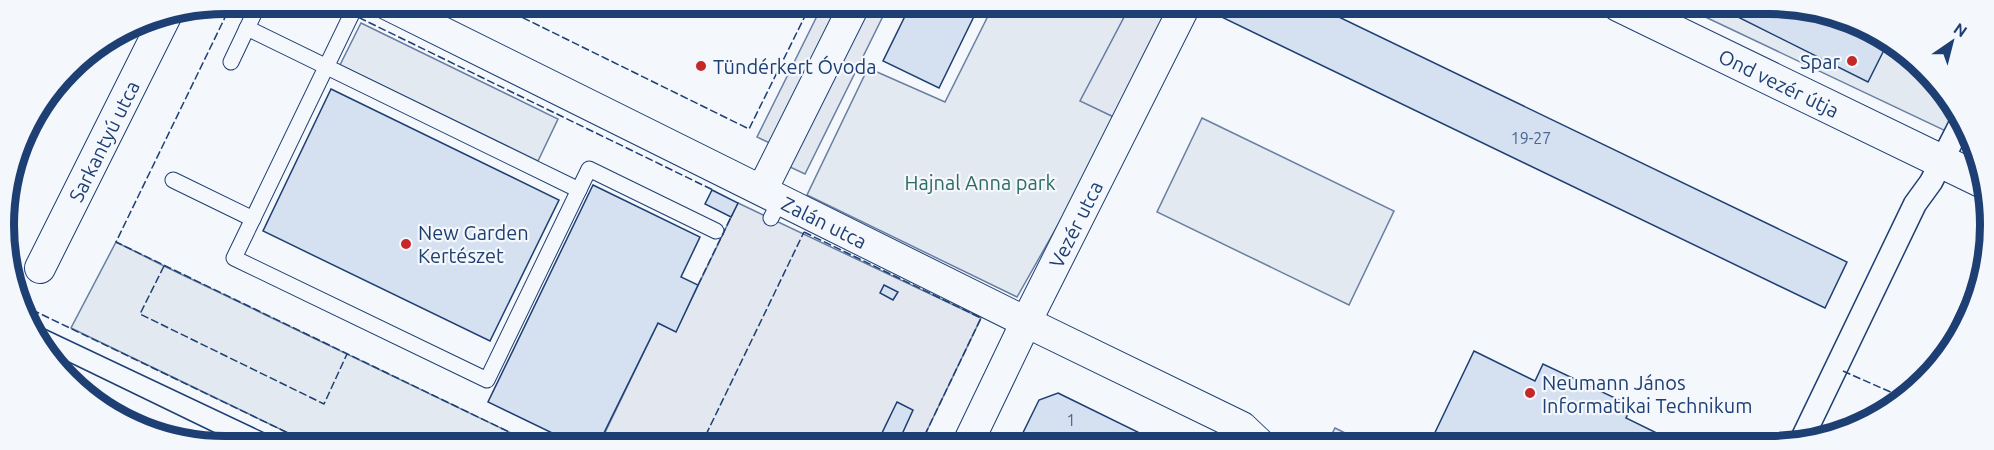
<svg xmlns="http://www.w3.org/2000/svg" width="1994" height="450" font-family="Ubuntu,sans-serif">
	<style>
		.green { fill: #e3e9f0; stroke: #687fa3; stroke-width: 1.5 }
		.parking { fill: #e3e8f0; stroke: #687fa3; stroke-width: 1.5 }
		.building { fill: #d5e0f0; stroke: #1d3f73; stroke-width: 1.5 }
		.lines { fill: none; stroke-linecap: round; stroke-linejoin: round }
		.service-casing { stroke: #1d3f73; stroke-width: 17 }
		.pedestrian-casing { stroke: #1d3f73; stroke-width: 25 }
		.minor-casing { stroke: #1d3f73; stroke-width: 32 }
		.tertiary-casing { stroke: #1d3f73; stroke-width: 35 }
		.service { stroke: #f4f7fb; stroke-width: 15 }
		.pedestrian { stroke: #f4f7fb; stroke-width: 22 }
		.minor { stroke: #f4f7fb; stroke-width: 30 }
		.tertiary { stroke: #f4f7fb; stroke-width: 33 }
		.tram { stroke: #1d3f73; stroke-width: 1.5 }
		.fence { stroke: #1d3f73; stroke-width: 1.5; stroke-dasharray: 8 3; stroke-linecap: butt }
		.poi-dot { fill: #c62828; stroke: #f4f7fb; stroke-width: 2 }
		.labels { text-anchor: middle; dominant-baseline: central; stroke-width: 4.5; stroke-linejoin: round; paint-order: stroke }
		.number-label { font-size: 16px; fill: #4b6792 }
		.poi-label { font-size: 20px; fill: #1d3f73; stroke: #f4f7fb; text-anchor: start }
		.street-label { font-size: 20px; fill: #1d3f73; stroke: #f4f7fb }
		.park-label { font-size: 20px; fill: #2c6c60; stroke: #f4f7fb }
		.rim { fill: none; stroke: #1d3f73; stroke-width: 8 }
	</style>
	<rect width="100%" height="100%" fill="#f4f7fb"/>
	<g class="green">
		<polygon points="994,4 1131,4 1081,101 1118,119 1017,297 807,195 868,68 945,102"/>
		<polygon points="1680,5 1798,5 1880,33 1945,90 1971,143"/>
		<polygon points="361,23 558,119 538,161 340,65"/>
		<polygon points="1202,118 1394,211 1349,305 1157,212"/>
		<polygon points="116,242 164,266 536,445 313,445 71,328"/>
	</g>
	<g class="parking">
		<polygon points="823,4 846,4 776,146 757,137"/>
		<polygon points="854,4 889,4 805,174 777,161"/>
		<polygon points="1131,4 1173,4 1118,119 1080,101"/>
		<polygon points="738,203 981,318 920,445 599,445 658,323 676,331"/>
		<polygon points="1335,428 1369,445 1326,445"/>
	</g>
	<g class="building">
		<polygon points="911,4 980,4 939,88 883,61"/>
		<polygon points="1210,4 1312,4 1847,262 1825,308 1207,10"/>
		<polygon points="1714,5 1798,5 1880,33 1889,40 1868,82"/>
		<polygon points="331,89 559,200 490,341 263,231"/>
		<polygon points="593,185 700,237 681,277 698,285 676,332 658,323 598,445 577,445 488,402"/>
		<polygon points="712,190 738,203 731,217 705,204"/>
		<polygon points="1974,277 1981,281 1968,323 1963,330 1952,324"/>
		<polygon points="884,285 898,292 893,300 880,293"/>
		<polygon points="1474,351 1535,381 1543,364 1632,406 1626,418 1681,445 1429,445"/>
		<polygon points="1058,393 1154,440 1151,445 1017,445 1039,400"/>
		<polygon points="897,402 913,410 898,443 881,435"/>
		<polygon points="1154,440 1165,445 1151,445"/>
	</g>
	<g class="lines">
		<defs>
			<g id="service">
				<polyline points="357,3 234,258 487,380 589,169 716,231"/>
				<polyline points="247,28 579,190"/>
				<polyline points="231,62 259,3"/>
				<polyline points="173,180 253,219"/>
				<polyline points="771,218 780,200"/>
			</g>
			<polyline id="pedestrian" points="1799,445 1915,204 1931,182 1961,123"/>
			<g id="minor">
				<path id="s1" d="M384,3L1026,322L1242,427L1261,445"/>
				<polyline points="762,190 855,4"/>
				<path id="s2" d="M40,268L167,14"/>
				<path id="s3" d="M967,445L1026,322L1186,4"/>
			</g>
			<g id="tertiary">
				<path id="s4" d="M1619,5L1984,182"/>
			</g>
		</defs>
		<use href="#service" class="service-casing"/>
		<use href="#pedestrian" class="pedestrian-casing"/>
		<use href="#minor" class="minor-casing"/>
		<use href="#tertiary" class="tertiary-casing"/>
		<use href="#service" class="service"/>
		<use href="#pedestrian" class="pedestrian"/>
		<use href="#minor" class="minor"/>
		<use href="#tertiary" class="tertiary"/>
		<g class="tram">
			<polyline points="30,322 290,445"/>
			<polyline points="44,350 240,445"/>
		</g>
		<g class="fence">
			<polyline points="232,3 116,242 536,445"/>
			<polyline points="329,3 715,191"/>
			<polyline points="493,3 749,129 811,4"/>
			<polyline points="804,232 981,318 920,445"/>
			<polyline points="164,266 140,314 324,404 347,354"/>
			<polyline points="698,285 732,215"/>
			<polyline points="22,305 313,445"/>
			<polyline points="1843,371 1904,398"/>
			<polyline points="701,445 804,232"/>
		</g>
	</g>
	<g class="poi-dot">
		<circle cx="1852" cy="61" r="6"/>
		<circle cx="701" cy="66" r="6"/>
		<circle cx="406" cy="244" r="6"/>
		<circle cx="1530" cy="393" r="6"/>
	</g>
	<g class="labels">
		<g class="number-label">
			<text x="1531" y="138">19-27</text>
			<text x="1071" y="420">1</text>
		</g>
		<g class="poi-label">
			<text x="1840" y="61" text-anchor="end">Spar</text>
			<text x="713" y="66">Tündérkert Óvoda</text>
			<text x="418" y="232">New Garden<tspan x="418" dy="23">Kertészet</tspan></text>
			<text x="1542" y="382">Neumann János<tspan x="1542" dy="23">Informatikai Technikum</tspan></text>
		</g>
		<g class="street-label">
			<text stroke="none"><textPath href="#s4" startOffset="178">Ond vezér útja</textPath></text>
			<text stroke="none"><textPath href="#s2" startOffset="142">Sarkantyú utca</textPath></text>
			<text stroke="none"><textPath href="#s1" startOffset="492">Zalán utca</textPath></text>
			<text stroke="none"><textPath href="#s3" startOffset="246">Vezér utca</textPath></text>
		</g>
		<g class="park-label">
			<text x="980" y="182">Hajnal Anna park</text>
		</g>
	</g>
	<path d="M0 0H1994V450H0ZM225 14H1769A211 211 0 0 1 1980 225V225A211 211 0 0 1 1769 436H225A211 211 0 0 1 14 225V225A211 211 0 0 1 225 14Z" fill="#f4f7fb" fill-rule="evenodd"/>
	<path class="rim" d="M225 14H1769A211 211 0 0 1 1980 225V225A211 211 0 0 1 1769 436H225A211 211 0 0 1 14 225V225A211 211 0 0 1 225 14Z"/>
	<g transform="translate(1952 42) rotate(35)" stroke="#f4f7fb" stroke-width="4.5" paint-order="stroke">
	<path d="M0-4.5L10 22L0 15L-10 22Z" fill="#1d3f73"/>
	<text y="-9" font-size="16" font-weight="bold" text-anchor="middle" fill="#1d3f73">N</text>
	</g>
</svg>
